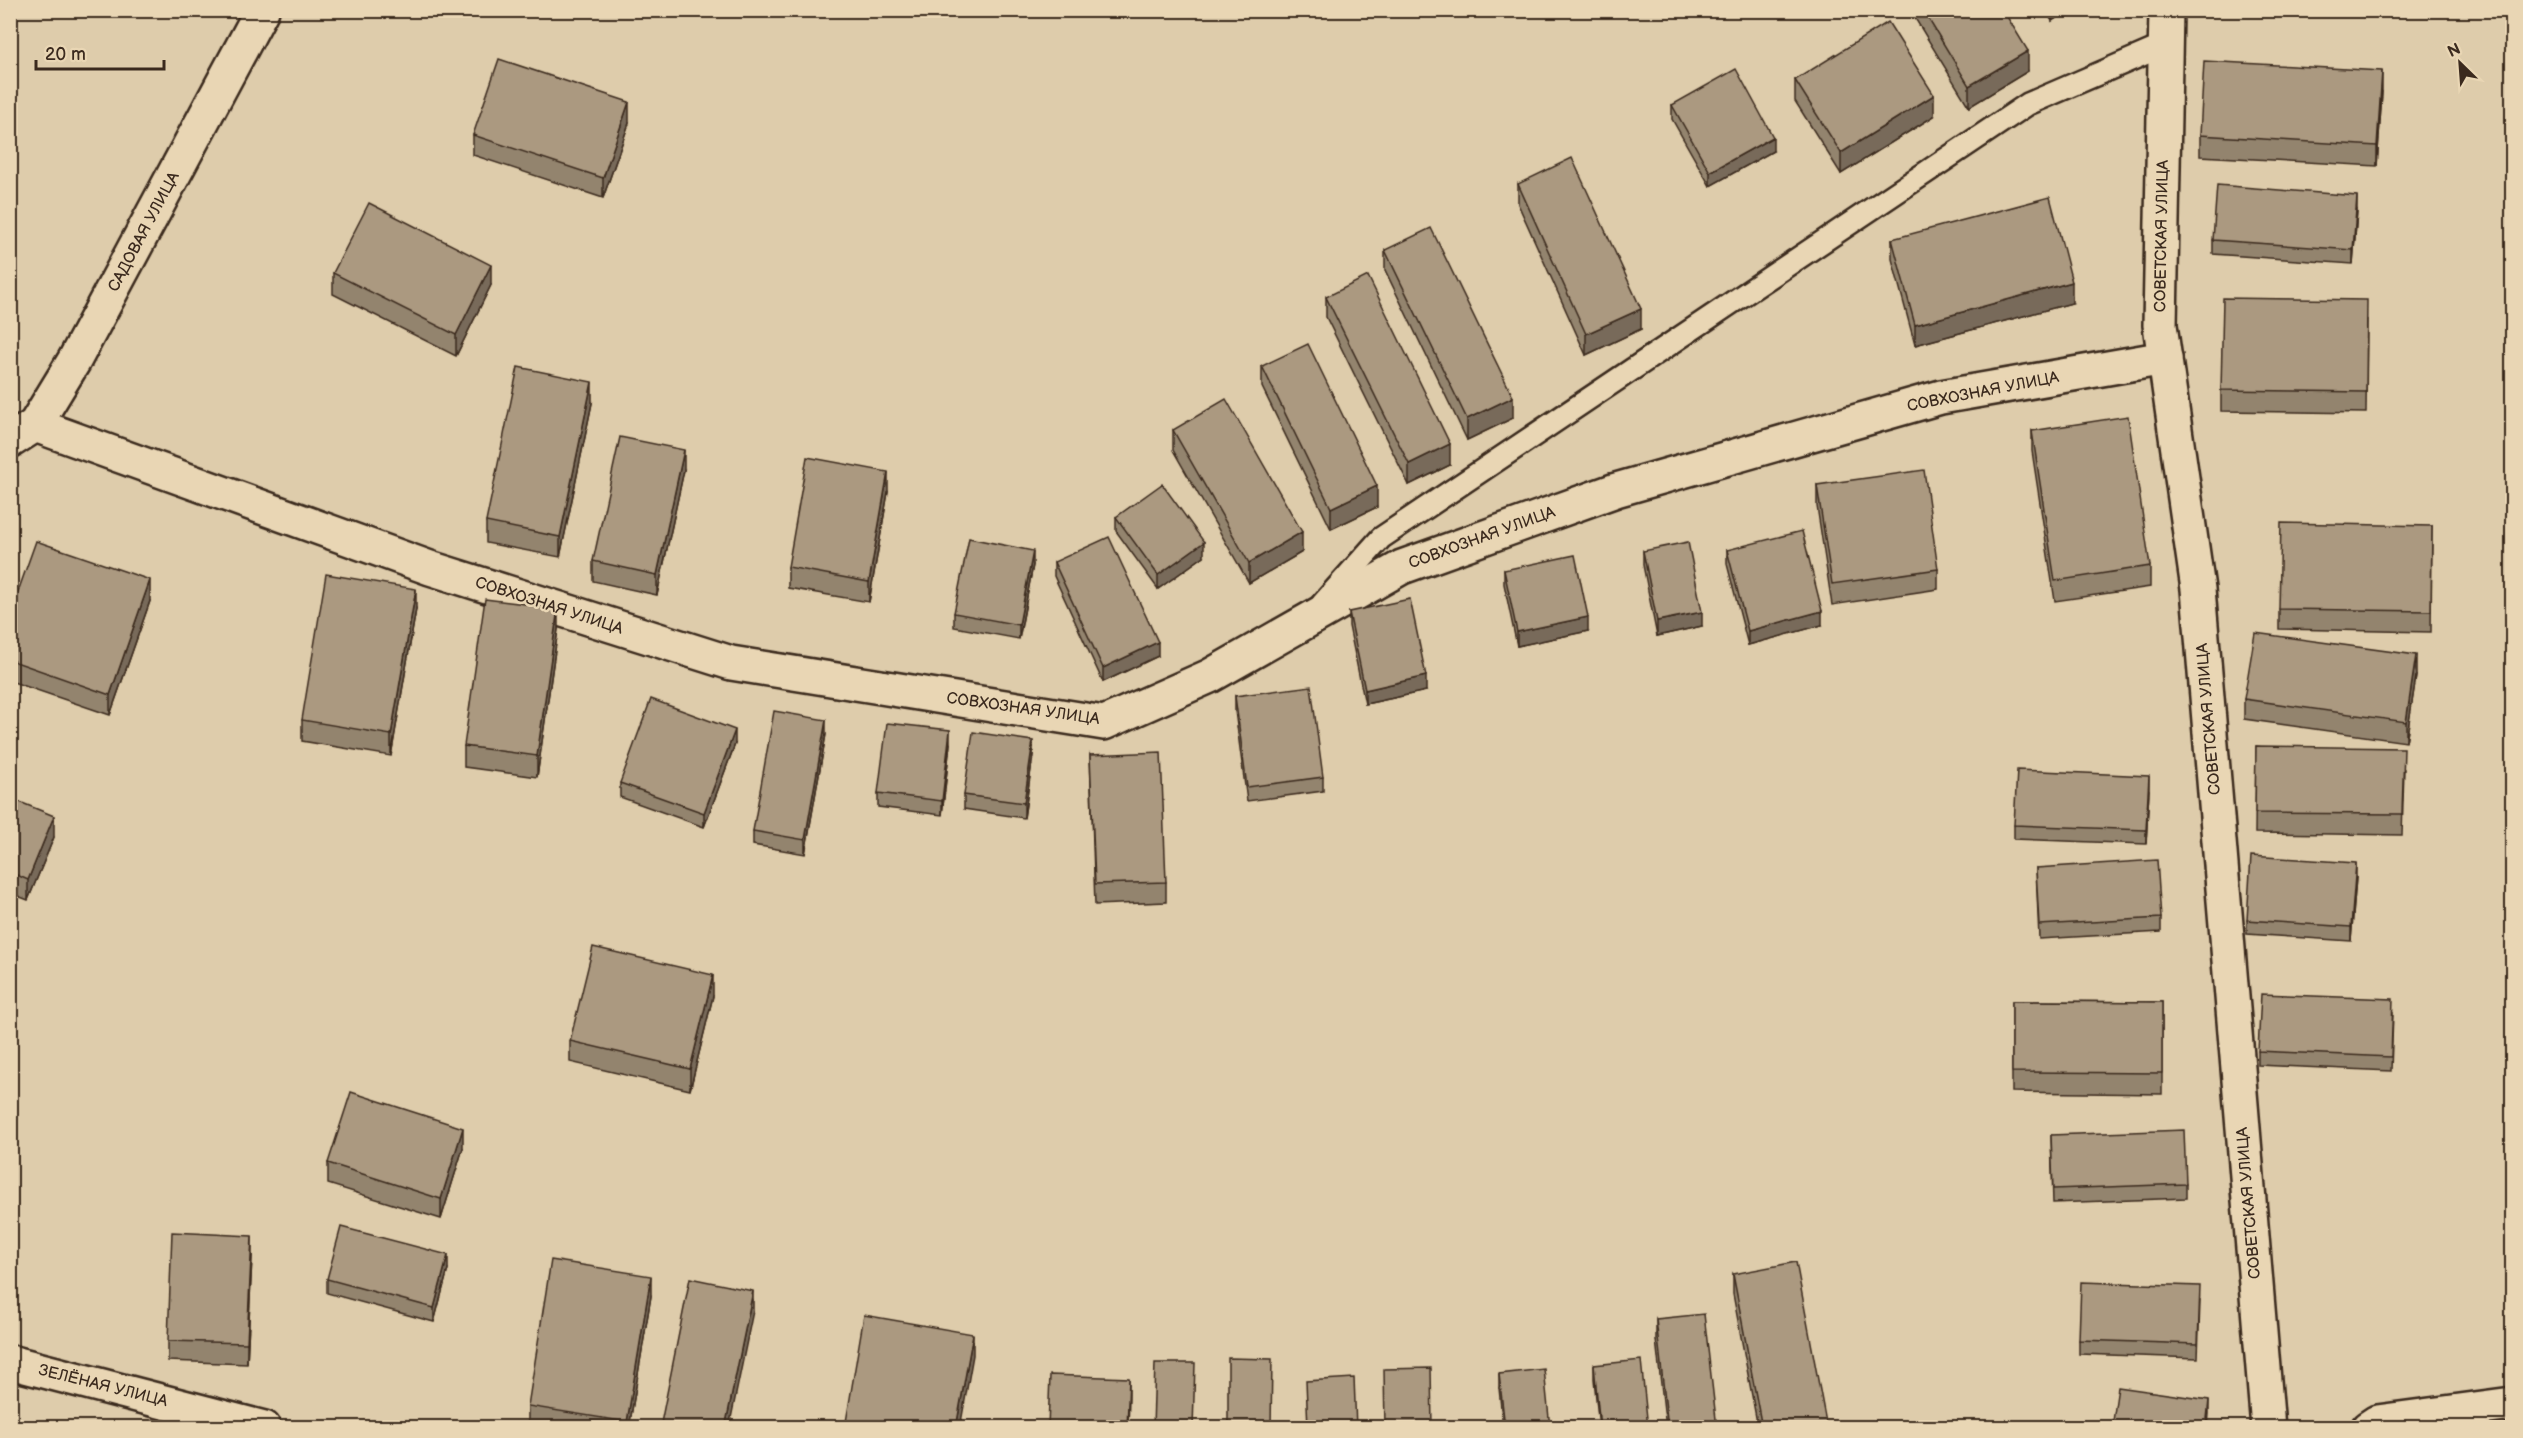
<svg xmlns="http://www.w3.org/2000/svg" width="2523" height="1438" font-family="'Balsamiq Sans',sans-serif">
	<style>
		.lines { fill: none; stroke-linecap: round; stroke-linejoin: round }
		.service-casing { stroke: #3b2a1e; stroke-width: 26 }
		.minor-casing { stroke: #3b2a1e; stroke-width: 38 }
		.service { stroke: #e9d6b4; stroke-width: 21 }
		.minor { stroke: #e9d6b4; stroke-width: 33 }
		.wall { fill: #93846e; stroke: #3b2a1e; stroke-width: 1.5 }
		.shaded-wall { fill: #786b5a; stroke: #3b2a1e; stroke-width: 1.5 }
		.building { fill: #ab9980; stroke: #3b2a1e; stroke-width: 1.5 }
		.labels { text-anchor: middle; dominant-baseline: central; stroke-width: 5; stroke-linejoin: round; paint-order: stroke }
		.street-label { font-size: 16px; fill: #3b2a1e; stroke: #e9d6b4 }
	</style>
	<rect width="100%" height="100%" fill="#deccab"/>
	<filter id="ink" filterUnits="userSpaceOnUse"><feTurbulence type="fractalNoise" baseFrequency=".0167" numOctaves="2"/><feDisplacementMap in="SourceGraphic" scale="12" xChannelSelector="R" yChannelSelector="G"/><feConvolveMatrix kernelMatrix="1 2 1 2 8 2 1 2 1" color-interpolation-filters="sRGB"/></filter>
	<g filter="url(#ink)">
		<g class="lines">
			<defs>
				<polyline id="service" points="1322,604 1381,538 2028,104 2165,45"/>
				<g id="minor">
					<polyline points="2166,10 2160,325 2198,589 2268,1428"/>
					<polyline points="35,425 430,568 731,663 1104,723 1210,676 1402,567 1616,490 1941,397 2165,358"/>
					<polyline points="10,441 35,425 74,361 262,10"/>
					<polyline points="10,1362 264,1428"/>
					<polyline points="2368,1428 2377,1422 2512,1404"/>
				</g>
			</defs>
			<use href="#service" class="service-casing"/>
			<use href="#minor" class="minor-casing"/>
			<use href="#service" class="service"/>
			<use href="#minor" class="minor"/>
		</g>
		<g class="wall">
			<polygon points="1910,10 2003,10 2028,71 1969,107"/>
			<polygon points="2045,10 2068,10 2052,21"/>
			<polygon points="1795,80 1934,116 1841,174 1795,101"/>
			<polygon points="2382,92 2377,166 2200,156 2200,135"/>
			<polygon points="1672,105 1773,151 1710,186 1672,119"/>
			<polygon points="629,123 603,198 473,155 473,135"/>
			<polygon points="1518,184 1641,329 1586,355 1518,204"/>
			<polygon points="2357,210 2353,264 2213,254 2213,240"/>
			<polygon points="1892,239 2072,303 1915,345 1892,259"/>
			<polygon points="1385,250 1513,418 1467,440 1385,270"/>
			<polygon points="333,273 491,285 456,356 333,294"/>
			<polygon points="1326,297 1450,465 1409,485 1326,317"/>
			<polygon points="2367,320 2366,413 2221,411 2221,390"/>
			<polygon points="1262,366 1377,507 1331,529 1262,387"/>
			<polygon points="592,403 560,557 486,543 486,522"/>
			<polygon points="1173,430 1302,552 1249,583 1173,450"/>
			<polygon points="2032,431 2150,566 2150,587 2055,601 2032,451"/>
			<polygon points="684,470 657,595 593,581 593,561"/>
			<polygon points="1817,485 1938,569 1938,589 1832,605 1817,506"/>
			<polygon points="888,492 869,602 788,588 788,567"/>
			<polygon points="1116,517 1204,556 1158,589 1116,531"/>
			<polygon points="2432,526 2431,632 2279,629 2279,609"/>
			<polygon points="1727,550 1822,625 1748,645 1727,564"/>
			<polygon points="1643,551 1702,626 1657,636 1643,565"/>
			<polygon points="1054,562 1158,656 1103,682 1054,576"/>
			<polygon points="1033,565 1019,639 954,627 954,613"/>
			<polygon points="1504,570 1588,631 1517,646 1504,584"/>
			<polygon points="150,601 110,715 10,681 10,614"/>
			<polygon points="416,609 391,756 302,741 302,720"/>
			<polygon points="1349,612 1426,691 1365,704 1349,626"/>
			<polygon points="558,629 537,777 464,767 464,746"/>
			<polygon points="2416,676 2406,742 2244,719 2244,699"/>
			<polygon points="1235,696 1323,777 1323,791 1247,801 1235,711"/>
			<polygon points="826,734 805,854 753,845 753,831"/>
			<polygon points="735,744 704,827 620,797 620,783"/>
			<polygon points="950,744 942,815 878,807 878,793"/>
			<polygon points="2256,746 2404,769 2402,835 2255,833"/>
			<polygon points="1033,755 1024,818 964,809 964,795"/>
			<polygon points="1090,755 1166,882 1166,902 1095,905"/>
			<polygon points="2149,790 2146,844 2014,839 2014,825"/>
			<polygon points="10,798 54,837 28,900 10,893"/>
			<polygon points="2036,868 2161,918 2161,932 2039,939"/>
			<polygon points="2356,877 2351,941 2247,934 2247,920"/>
			<polygon points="713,996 690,1090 570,1062 570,1041"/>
			<polygon points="2012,1001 2162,1002 2162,1094 2012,1092"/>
			<polygon points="2393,1013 2391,1071 2258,1065 2258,1051"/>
			<polygon points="2051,1135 2186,1184 2186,1198 2053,1203"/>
			<polygon points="463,1148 441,1219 328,1184 328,1163"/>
			<polygon points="252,1256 247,1364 168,1361 168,1341"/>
			<polygon points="448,1269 434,1322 327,1293 327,1279"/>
			<polygon points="1733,1274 1827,1428 1758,1428 1733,1294"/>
			<polygon points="651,1296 629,1428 534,1428 528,1427 528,1406"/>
			<polygon points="2200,1301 2198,1358 2079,1354 2079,1340"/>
			<polygon points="1656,1319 1717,1428 1666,1428 1656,1340"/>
			<polygon points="1594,1365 1648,1428 1599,1428 1594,1379"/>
			<polygon points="1499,1374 1550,1428 1503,1428 1499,1388"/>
		</g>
		<g class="shaded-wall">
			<polygon points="2052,10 2068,10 2052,21"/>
			<polygon points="2028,51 2028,71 1969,107 1969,86"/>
			<polygon points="2382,71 2382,92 2377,166 2377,146"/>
			<polygon points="1934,95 1934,116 1841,174 1841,153"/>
			<polygon points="629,102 629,123 603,198 603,178"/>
			<polygon points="1773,137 1773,151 1710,186 1710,172"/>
			<polygon points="2357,196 2357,210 2353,264 2353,250"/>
			<polygon points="491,265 491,285 456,356 456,335"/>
			<polygon points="2072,282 2072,303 1915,345 1915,325"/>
			<polygon points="1641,309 1641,329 1586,355 1586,334"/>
			<polygon points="592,382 592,403 560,557 560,537"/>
			<polygon points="1513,397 1513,418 1467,440 1467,419"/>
			<polygon points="1450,444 1450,465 1409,485 1409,464"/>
			<polygon points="684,450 684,470 657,595 657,575"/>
			<polygon points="888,472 888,492 869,602 869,582"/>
			<polygon points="1377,486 1377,507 1331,529 1331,508"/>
			<polygon points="1302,532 1302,552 1249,583 1249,563"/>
			<polygon points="1204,542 1204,556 1158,589 1158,575"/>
			<polygon points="1033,551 1033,565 1019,639 1019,625"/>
			<polygon points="150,580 150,601 110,715 110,695"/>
			<polygon points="416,589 416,609 391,756 391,735"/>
			<polygon points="558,608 558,629 537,777 537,756"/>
			<polygon points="1822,611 1822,625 1748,645 1748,631"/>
			<polygon points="1702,612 1702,626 1657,636 1657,621"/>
			<polygon points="1588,617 1588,631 1517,646 1517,632"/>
			<polygon points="1158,642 1158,656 1103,682 1103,668"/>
			<polygon points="2416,655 2416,676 2406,742 2406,722"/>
			<polygon points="1426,676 1426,691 1365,704 1365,690"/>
			<polygon points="826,720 826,734 805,854 805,840"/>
			<polygon points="735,730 735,744 704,827 704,813"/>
			<polygon points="950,730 950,744 942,815 942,801"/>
			<polygon points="1033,741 1033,755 1024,818 1024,803"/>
			<polygon points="2149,776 2149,790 2146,844 2146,830"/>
			<polygon points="54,816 54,837 28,900 28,880"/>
			<polygon points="2356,863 2356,877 2351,941 2351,927"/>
			<polygon points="713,975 713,996 690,1090 690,1069"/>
			<polygon points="463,1128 463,1148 441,1219 441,1199"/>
			<polygon points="252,1236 252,1256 247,1364 247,1343"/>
			<polygon points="448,1255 448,1269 434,1322 434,1308"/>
			<polygon points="651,1276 651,1296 629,1428 627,1428 627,1422"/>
			<polygon points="753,1291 753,1311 729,1428 725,1428"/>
			<polygon points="973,1334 973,1355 960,1428 956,1428"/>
			<polygon points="1129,1378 1129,1399 1128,1428 1127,1428"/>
			<polygon points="2209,1400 2209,1414 2208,1428 2206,1428"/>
		</g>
		<g class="building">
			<polygon points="1923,10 2003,10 2028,51 1969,86"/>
			<polygon points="1888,22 1934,95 1841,153 1795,80"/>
			<polygon points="499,59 629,102 603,178 473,135"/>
			<polygon points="2204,61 2382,71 2377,146 2200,135"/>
			<polygon points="1736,69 1773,137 1710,172 1672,105"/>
			<polygon points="1572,158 1641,309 1586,334 1518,184"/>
			<polygon points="2217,185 2357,196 2353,250 2213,240"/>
			<polygon points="2050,197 2072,282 1915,325 1892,239"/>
			<polygon points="369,203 491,265 456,335 333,273"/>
			<polygon points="1431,228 1513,397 1467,419 1385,250"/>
			<polygon points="1368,276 1450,444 1409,464 1326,297"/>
			<polygon points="2223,298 2367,300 2366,392 2221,390"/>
			<polygon points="1308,344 1377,486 1331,508 1262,366"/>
			<polygon points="518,367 592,382 560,537 486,522"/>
			<polygon points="1226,399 1302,532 1249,563 1173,430"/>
			<polygon points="2128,416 2150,566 2055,581 2032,431"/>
			<polygon points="620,437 684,450 657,575 593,561"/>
			<polygon points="807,457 888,472 869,582 788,567"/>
			<polygon points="1924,470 1938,569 1832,584 1817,485"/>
			<polygon points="1162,484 1204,542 1158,575 1116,517"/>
			<polygon points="2281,523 2432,526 2431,611 2279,609"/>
			<polygon points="1802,531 1822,611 1748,631 1727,550"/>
			<polygon points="1109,537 1158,642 1103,668 1054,562"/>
			<polygon points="969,538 1033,551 1019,625 954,613"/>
			<polygon points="36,541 150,580 110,695 10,660 10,614"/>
			<polygon points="1688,542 1702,612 1657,621 1643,551"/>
			<polygon points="1575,555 1588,617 1517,632 1504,570"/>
			<polygon points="326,574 416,589 391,735 302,720"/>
			<polygon points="485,599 558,608 537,756 464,746"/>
			<polygon points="1410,599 1426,676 1365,690 1349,612"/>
			<polygon points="2255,633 2416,655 2406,722 2244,699"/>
			<polygon points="1311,686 1323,777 1247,787 1235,696"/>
			<polygon points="651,699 735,730 704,813 620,783"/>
			<polygon points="774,711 826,720 805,840 753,831"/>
			<polygon points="887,723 950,730 942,801 878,793"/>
			<polygon points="973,732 1033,741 1024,803 964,795"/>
			<polygon points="2256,746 2404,748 2402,814 2255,813"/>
			<polygon points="1161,752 1166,882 1095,884 1090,755"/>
			<polygon points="2017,770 2149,776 2146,830 2014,825"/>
			<polygon points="10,798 54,816 28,880 10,872"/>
			<polygon points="2251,856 2356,863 2351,927 2247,920"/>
			<polygon points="2157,860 2161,918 2039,925 2036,868"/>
			<polygon points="593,947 713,975 690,1069 570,1041"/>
			<polygon points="2261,994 2393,999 2391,1057 2258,1051"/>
			<polygon points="2012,1001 2162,1002 2162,1073 2012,1072"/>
			<polygon points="351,1092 463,1128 441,1199 328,1163"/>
			<polygon points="2184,1130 2186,1184 2053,1189 2051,1135"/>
			<polygon points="341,1227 448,1255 434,1308 327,1279"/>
			<polygon points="172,1232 252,1236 247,1343 168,1341"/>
			<polygon points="551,1260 651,1276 627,1422 528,1406"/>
			<polygon points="1796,1262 1827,1428 1762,1428 1733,1274"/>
			<polygon points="690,1278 753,1291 725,1428 660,1428"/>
			<polygon points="2081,1282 2200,1286 2198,1344 2079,1340"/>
			<polygon points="1704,1314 1717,1428 1668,1428 1656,1319"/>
			<polygon points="864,1315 973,1334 956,1428 845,1428"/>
			<polygon points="1228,1358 1272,1359 1271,1428 1228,1428"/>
			<polygon points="1641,1360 1648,1428 1600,1428 1594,1365"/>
			<polygon points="1155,1363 1195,1363 1193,1428 1153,1428"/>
			<polygon points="1431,1368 1432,1428 1385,1428 1384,1369"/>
			<polygon points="1544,1369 1550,1428 1505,1428 1499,1374"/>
			<polygon points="1050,1375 1129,1378 1127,1428 1048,1428"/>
			<polygon points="1354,1378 1356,1428 1308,1428 1306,1381"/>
			<polygon points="2118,1387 2209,1400 2206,1428 2112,1428"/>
		</g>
	</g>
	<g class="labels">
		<g class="street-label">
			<text transform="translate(144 232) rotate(-62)">САДОВАЯ УЛИЦА</text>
			<text transform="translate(2162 236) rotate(-89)">СОВЕТСКАЯ УЛИЦА</text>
			<text transform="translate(1983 392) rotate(-11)">СОВХОЗНАЯ УЛИЦА</text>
			<text transform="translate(1482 538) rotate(-20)">СОВХОЗНАЯ УЛИЦА</text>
			<text transform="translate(549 606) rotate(18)">СОВХОЗНАЯ УЛИЦА</text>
			<text transform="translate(1023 709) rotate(8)">СОВХОЗНАЯ УЛИЦА</text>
			<text transform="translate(2209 719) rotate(-95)">СОВЕТСКАЯ УЛИЦА</text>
			<text transform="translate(2249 1203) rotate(-95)">СОВЕТСКАЯ УЛИЦА</text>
			<text transform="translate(103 1386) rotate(14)">ЗЕЛЁНАЯ УЛИЦА</text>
		</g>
	</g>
	<rect width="2523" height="1438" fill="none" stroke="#e9d6b4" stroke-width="36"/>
	<rect x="18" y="18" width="2487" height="1402" fill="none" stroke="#3b2a1e" stroke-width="2" filter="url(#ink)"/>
	<g transform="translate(2460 63) rotate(335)" stroke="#e9d6b4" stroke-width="4.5" paint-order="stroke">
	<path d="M0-4.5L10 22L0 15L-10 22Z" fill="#3b2a1e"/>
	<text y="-9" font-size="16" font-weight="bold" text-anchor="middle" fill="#3b2a1e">N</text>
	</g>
	<path d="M36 60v9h128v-9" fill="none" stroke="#3b2a1e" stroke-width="3"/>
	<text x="45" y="60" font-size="18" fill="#3b2a1e" stroke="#e9d6b4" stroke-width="4.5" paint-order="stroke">20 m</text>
</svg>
